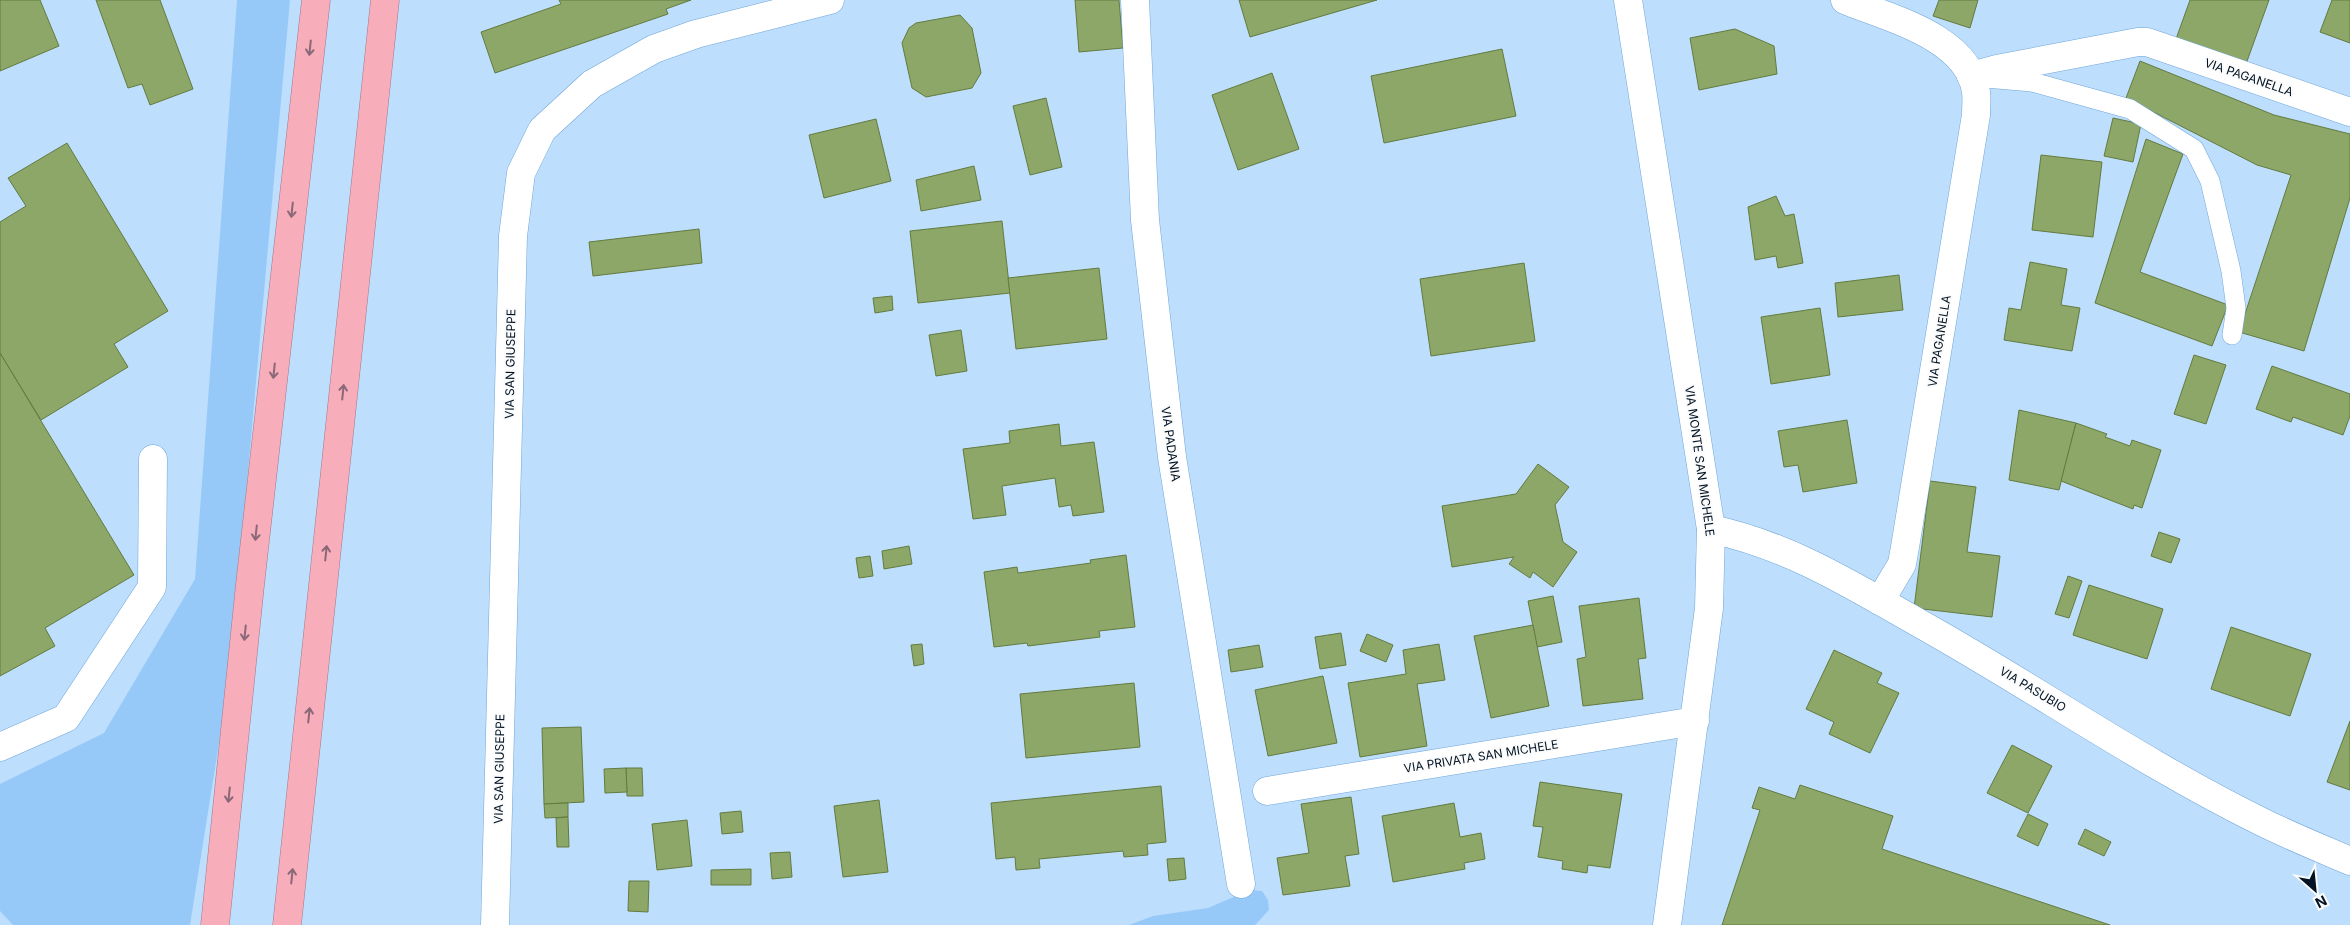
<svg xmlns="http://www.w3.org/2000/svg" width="2350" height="925" font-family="Inter,sans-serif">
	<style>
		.green { fill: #97c9f8 }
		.building { fill: #8da768; stroke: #637b3e }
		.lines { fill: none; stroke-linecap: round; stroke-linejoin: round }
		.lane-casing { stroke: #71a6d7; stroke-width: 20 }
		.street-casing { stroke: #71a6d7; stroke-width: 29 }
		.highway-casing { stroke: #a27786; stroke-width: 29 }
		.lane { stroke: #fff; stroke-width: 19 }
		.street { stroke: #fff; stroke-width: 28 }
		.highway { stroke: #f8adbb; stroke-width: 28 }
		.oneway { stroke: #896877 }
		.labels { text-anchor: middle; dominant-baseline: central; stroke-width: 4; stroke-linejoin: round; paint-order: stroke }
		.street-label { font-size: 12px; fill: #011324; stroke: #fbfbfb }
	</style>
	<rect width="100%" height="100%" fill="#bddefd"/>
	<g class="green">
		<polygon points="237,0 290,0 230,674 190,925 13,925 0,911 0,784 104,733 195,579"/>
		<polygon points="1250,890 1262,891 1268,900 1269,910 1255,925 1129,925 1153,916 1208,908"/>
	</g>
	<g class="building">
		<polygon points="0,0 40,0 59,46 0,71"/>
		<polygon points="96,0 160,0 193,89 150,105 142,84 128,88"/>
		<polygon points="559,0 691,0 666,9 668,14 495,73 481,32 561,4"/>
		<polygon points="1075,0 1119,0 1123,48 1079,52"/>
		<polygon points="1239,0 1377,0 1250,37"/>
		<polygon points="1939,0 1978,0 1970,28 1933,16"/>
		<polygon points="2190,0 2269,0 2246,64 2176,39"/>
		<polygon points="2332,0 2350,0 2350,43 2320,32"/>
		<polygon points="960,15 972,28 981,73 972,88 926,97 912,88 902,43 909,28 916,23"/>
		<polygon points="1735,29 1774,46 1777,74 1699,90 1690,38"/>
		<polygon points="1502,49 1516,116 1384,143 1371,76"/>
		<polygon points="2140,61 2274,115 2350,134 2350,198 2304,351 2239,332 2291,175 2257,165 2126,98"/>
		<polygon points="1272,73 1299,149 1238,170 1212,95"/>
		<polygon points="1046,98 1062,167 1030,175 1013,106"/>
		<polygon points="2113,118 2141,124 2133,162 2104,156"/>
		<polygon points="876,119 891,181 824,198 809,135"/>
		<polygon points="2146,139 2183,154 2140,272 2228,305 2212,346 2095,303"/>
		<polygon points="67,143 168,311 114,344 128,367 41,420 0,353 0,222 26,206 8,178"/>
		<polygon points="2041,155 2102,162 2093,237 2032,230"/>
		<polygon points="974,166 981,200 921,211 916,180"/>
		<polygon points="1776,196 1785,216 1794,214 1803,263 1778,268 1776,256 1755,260 1748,207"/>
		<polygon points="1002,221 1010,293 918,303 910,231"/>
		<polygon points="699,229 702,263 593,276 589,242"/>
		<polygon points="2030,262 2067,269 2061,305 2080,308 2072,351 2004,340 2009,308 2021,310"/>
		<polygon points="1524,263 1535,341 1431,356 1420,279"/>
		<polygon points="1099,268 1107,339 1016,349 1008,278"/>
		<polygon points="1899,275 1903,310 1838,317 1835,283"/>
		<polygon points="892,296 893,310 875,313 873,298"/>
		<polygon points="1820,308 1830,375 1771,384 1761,317"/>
		<polygon points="961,330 967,371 936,376 929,335"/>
		<polygon points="0,353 134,575 45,628 55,646 0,676"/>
		<polygon points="2194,355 2226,365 2206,424 2174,414"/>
		<polygon points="2272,366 2350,394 2350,416 2343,435 2293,417 2291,422 2256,409"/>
		<polygon points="2019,410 2076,423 2059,490 2009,480"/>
		<polygon points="1847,420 1857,483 1803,492 1798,465 1784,467 1778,431"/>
		<polygon points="2076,423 2107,434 2105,437 2130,446 2132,440 2161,450 2142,508 2134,505 2133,509 2061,481"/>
		<polygon points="1059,424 1061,446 1094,442 1104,512 1073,516 1071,505 1059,507 1055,478 1002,486 1006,515 973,519 963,449 1010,443 1009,431"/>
		<polygon points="1538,464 1569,487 1555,505 1563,542 1577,552 1553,587 1533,572 1530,578 1509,564 1514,557 1452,567 1442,506 1516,494"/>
		<polygon points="1930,481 1976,487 1967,552 2000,556 1992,617 1914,608"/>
		<polygon points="2159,532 2180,539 2171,563 2151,556"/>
		<polygon points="909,546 912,564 884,569 882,551"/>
		<polygon points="1126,555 1135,627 1099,631 1100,637 1028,646 1027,643 994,647 984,572 1017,567 1018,573 1091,563 1090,560"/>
		<polygon points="870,556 873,576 859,578 856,558"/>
		<polygon points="2068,576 2082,581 2069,618 2055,614"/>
		<polygon points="2089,585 2163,609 2147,659 2073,635"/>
		<polygon points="1553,596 1562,642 1537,647 1528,601"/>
		<polygon points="1639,598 1646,658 1638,659 1643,699 1583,706 1577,659 1586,657 1579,606"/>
		<polygon points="1533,625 1549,706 1491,718 1474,636"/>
		<polygon points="2231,627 2311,654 2290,716 2211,689"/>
		<polygon points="1341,633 1346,665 1320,669 1315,637"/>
		<polygon points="1367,634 1393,645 1386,662 1360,651"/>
		<polygon points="922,644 924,664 914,666 911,645"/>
		<polygon points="1439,644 1445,680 1417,684 1427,746 1360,757 1348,683 1406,674 1403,650"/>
		<polygon points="1259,645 1263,667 1231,672 1228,650"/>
		<polygon points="1834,650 1882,673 1877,683 1899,693 1870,753 1829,734 1834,722 1806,709"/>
		<polygon points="1323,676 1337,743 1268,756 1255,690"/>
		<polygon points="1134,683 1140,747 1026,758 1020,694"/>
		<polygon points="2350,721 2350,790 2327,782"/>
		<polygon points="581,727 584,802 544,804 542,728"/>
		<polygon points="2012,745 2052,766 2028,813 1987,793"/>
		<polygon points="626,768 642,768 643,796 627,796"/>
		<polygon points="626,768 627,792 605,793 604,769"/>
		<polygon points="1540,782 1622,794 1610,868 1588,865 1587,873 1562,869 1563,861 1538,857 1543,827 1533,826"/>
		<polygon points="1800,785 1893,816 1882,849 2110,925 1722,925 1760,810 1752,808 1759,787 1795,799"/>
		<polygon points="1161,786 1166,842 1147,844 1148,855 1124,857 1123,851 1039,859 1040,868 1016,870 1015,857 996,859 991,803"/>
		<polygon points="1351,797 1359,854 1345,856 1350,886 1283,895 1277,858 1309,853 1301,804"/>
		<polygon points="879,800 888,872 843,877 834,806"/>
		<polygon points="568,803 568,817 545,818 544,804"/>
		<polygon points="1454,803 1460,837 1481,833 1485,859 1464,863 1465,869 1393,882 1382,816"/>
		<polygon points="741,811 743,832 722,834 720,813"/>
		<polygon points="2028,814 2048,824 2038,846 2017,836"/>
		<polygon points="568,817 569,847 557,847 556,818"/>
		<polygon points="687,820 692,866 657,870 652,824"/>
		<polygon points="2085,829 2111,842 2104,856 2078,844"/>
		<polygon points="790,852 792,877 772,879 770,853"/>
		<polygon points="1184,858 1186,879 1169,881 1167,859"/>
		<polygon points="751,869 751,885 711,885 711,870"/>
		<polygon points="629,881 649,881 648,912 628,911"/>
	</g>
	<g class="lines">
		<defs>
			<polyline id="lane" points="1986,78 2032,82 2130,109 2194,149 2210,181 2231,271 2236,308 2232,335"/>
			<g id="street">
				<polyline points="1135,0 1145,220 1172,457 1241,884"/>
				<polyline points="1628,0 1711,529 1709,608 1667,925"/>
				<path d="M1845,0C1888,18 1969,37 1976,92C1977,100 1976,108 1976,115L1905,547L1902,564L1880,601"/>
				<polyline points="1971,76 1997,69 2138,42 2147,42 2350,112"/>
				<path d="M1711,529C1795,547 1859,590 1933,631C2042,693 2148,766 2260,821C2290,836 2320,848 2350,861"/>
				<polyline points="0,747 66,718 152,587 153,459"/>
				<polyline points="1267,791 1695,721"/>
				<polyline points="495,925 513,236 521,173 542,130 592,84 654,49 696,34 830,0"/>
			</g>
			<g id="highway">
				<polyline points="215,925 250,585 316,0"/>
				<polyline points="287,925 385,0"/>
			</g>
		</defs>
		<use href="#lane" class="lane-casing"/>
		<use href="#street" class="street-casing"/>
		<use href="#highway" class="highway-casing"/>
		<use href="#lane" class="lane"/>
		<use href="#street" class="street"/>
		<use href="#highway" class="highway"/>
	</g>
	<defs><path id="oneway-shaft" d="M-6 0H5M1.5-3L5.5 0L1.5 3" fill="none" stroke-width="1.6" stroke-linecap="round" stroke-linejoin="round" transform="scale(1.25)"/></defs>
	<g class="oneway">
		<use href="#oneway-shaft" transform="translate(310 48) rotate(96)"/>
		<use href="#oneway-shaft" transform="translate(292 210) rotate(96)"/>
		<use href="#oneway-shaft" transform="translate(274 371) rotate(96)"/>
		<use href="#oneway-shaft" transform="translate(343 392) rotate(-84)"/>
		<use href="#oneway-shaft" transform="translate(256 533) rotate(96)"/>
		<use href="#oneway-shaft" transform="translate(326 553) rotate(-84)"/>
		<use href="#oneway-shaft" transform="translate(245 633) rotate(96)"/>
		<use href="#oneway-shaft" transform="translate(309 715) rotate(-84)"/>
		<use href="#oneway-shaft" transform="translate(229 795) rotate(96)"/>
		<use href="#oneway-shaft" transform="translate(292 876) rotate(-84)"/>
	</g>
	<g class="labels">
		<g class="street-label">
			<text transform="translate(2249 77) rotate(19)">VIA PAGANELLA</text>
			<text transform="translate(1939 341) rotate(-81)">VIA PAGANELLA</text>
			<text transform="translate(510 364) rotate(-89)">VIA SAN GIUSEPPE</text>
			<text transform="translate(1171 444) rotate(82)">VIA PADANIA</text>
			<text transform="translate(1700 461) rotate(82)">VIA MONTE SAN MICHELE</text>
			<text transform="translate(2033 689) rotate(31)">VIA PASUBIO</text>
			<text transform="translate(1481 756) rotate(-9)">VIA PRIVATA SAN MICHELE</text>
			<text transform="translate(499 769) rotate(-89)">VIA SAN GIUSEPPE</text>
		</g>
	</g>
	<g transform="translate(2315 890) rotate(153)" stroke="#fbfbfb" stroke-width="4" paint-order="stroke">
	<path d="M0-4L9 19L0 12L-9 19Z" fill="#011324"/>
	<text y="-8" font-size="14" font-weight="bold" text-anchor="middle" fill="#011324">N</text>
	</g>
</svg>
